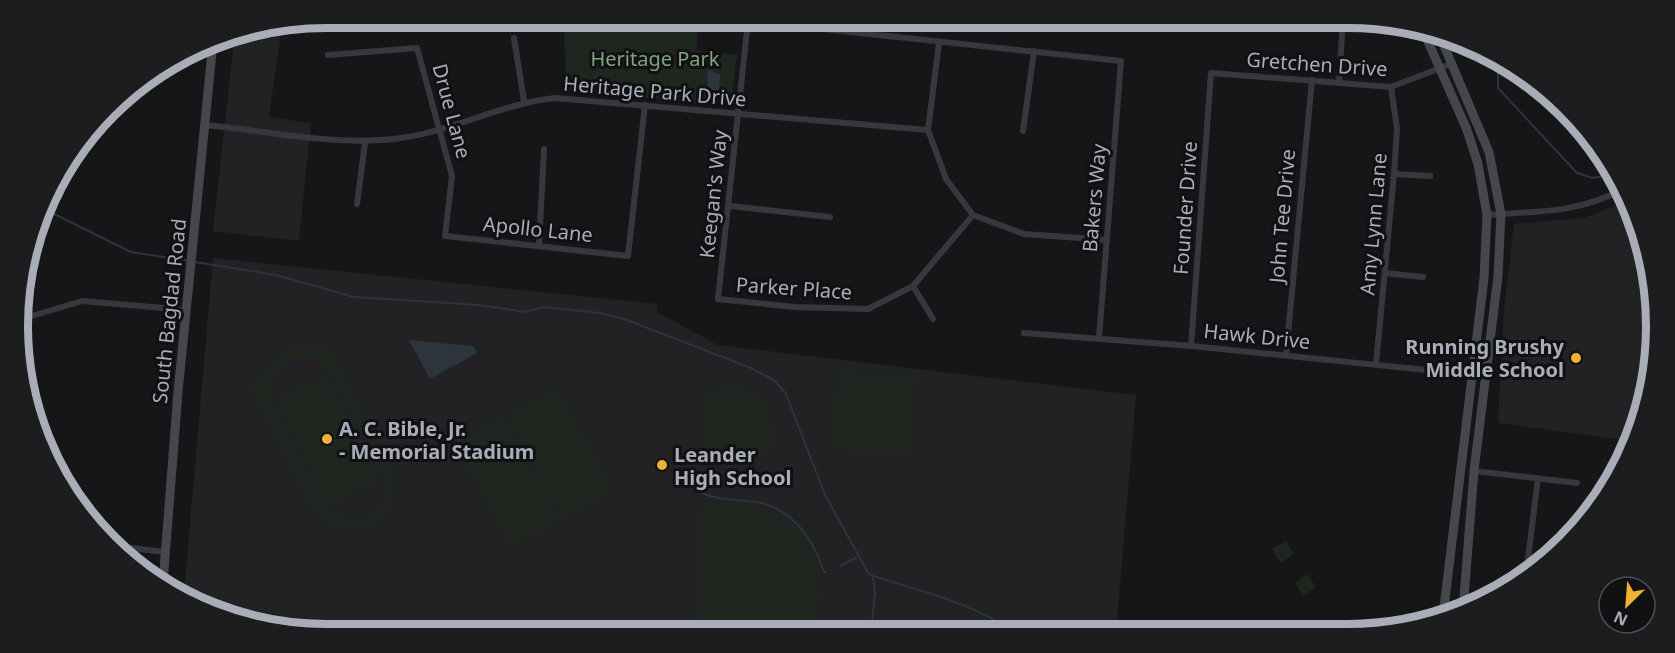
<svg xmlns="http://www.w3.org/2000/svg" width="1675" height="653" font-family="'Noto Sans',sans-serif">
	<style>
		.built { fill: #222225 }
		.green { fill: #1e261f; fill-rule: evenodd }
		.water { fill: #2c353c }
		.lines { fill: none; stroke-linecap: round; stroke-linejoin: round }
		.stream { stroke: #2c353c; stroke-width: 2 }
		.minor { stroke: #37383d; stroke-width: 6 }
		.secondary { stroke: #45474d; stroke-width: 9 }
		.poi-dot { fill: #f2b134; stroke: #111113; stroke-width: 2 }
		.labels { text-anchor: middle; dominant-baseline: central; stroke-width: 6; stroke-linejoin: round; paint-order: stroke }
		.park-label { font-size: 20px; fill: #7fa381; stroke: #111113 }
		.street-label { font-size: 20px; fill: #a8adb8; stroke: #111113 }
		.poi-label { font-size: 20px; font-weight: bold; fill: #a8adb8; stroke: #111113; text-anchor: start }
		.rim { fill: none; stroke: #a8adb8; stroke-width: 8 }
	</style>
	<rect width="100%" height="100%" fill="#161618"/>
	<g class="built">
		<polygon points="282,25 269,117 311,123 299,241 213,231 235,33"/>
		<polygon points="1626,202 1654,287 1646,407 1631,441 1498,423 1504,310 1514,224 1584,218"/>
		<polygon points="213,258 657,304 657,312 718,345 1136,395 1116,633 327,635 246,624 184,593"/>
	</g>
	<g class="green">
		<polygon points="564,18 699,18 696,50 737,55 731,102 724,106 566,89"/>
		<path d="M327,344L395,480C397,517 358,545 326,521C307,507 264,410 251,383L259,379L261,382C269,355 294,342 320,351L319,348ZM303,357L318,361L331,371L384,477V498L376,511L367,517L347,520L328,511L271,401C265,378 279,359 303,357Z"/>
		<polygon points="838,371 916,378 909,457 832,449"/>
		<polygon points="324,375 378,480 331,503 277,398"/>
		<polygon points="724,388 743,390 765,402 774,427 775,454 713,461 706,456 701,395 707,391"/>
		<polygon points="556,389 612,491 564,517 508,415"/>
		<polygon points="501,417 559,520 513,546 455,443"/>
		<path d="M742,504C777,509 813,533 818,570C821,588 818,605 819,622L709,628L698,618L699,508Z"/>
		<polygon points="1286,541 1294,554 1281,563 1272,549"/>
		<polygon points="1307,574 1316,587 1304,596 1295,583"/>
	</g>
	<g class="water">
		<polygon points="712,69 714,73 720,74 719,93 708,92 707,71"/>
		<polygon points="409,340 473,346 477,353 430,379"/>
	</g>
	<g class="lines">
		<g class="stream">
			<polyline points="1498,69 1498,88 1577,173 1593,178 1616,174"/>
			<polyline points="46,210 131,252 190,261"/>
			<path d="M195,262L276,275L354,297L479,305L526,312L544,307L600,313L627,320L751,368L775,381L786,394L825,495L867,571L873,576C914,589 981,605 1013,633"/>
			<path d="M702,493C720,501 737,499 756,502C792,507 814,541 824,572H826"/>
			<polyline points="840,566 856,558"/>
			<polyline points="871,634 875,593 873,577"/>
		</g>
		<g class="minor">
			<polyline points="514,38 524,101"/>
			<polyline points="939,43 928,130 946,179 973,215 1024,234 1107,240"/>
			<polyline points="328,55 417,48 452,176 445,236 628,256 645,105"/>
			<polyline points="1339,83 1343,18"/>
			<path d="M205,125C269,131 337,147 401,138C453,131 500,104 555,98L928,130"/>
			<polyline points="1023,131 1034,51"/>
			<polyline points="1394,174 1430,176"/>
			<polyline points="357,204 365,143"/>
			<polyline points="730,206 830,217"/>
			<polyline points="973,215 913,286 868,309 794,307 718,299 748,21 1121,61 1099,338"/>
			<path d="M1487,215C1538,211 1573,214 1622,190"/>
			<polyline points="539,245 544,149"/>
			<polyline points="1385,273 1423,277"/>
			<polyline points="913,286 933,319"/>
			<polyline points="22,319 82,301 187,310"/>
			<polyline points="1024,333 1191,346 1485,376"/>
			<polyline points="1191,346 1211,73 1391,87 1453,63"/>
			<polyline points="1286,355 1312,80"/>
			<polyline points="1376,364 1394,174 1397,129 1391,87"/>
			<polyline points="1474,471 1577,483"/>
			<polyline points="115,546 165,552"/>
			<polyline points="1526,575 1538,478"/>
		</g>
		<g class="secondary">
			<polyline points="1422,28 1467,130 1478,164 1487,215 1484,278 1443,616"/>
			<polyline points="1439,34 1489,152 1501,214 1498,276 1474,471 1463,610"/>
			<polyline points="163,583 178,392 213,42"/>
		</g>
	</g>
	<g class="poi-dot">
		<circle cx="1576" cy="358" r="6"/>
		<circle cx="327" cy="439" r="6"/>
		<circle cx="662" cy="465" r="6"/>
	</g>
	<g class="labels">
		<g class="park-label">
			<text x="655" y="58">Heritage Park</text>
		</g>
		<g class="street-label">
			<text transform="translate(1317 64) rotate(4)">Gretchen Drive</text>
			<text transform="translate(655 91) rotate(5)">Heritage Park Drive</text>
			<text transform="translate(452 111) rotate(75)">Drue Lane</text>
			<text transform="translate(713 194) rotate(-84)">Keegan's Way</text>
			<text transform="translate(1094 198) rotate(-85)">Bakers Way</text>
			<text transform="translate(1185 208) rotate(-86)">Founder Drive</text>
			<text transform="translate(1282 216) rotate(-85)">John Tee Drive</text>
			<text transform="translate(1373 224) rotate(-85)">Amy Lynn Lane</text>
			<text transform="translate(538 229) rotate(6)">Apollo Lane</text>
			<text transform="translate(794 288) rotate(4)">Parker Place</text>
			<text transform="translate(169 311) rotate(-84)">South Bagdad Road</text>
			<text transform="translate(1257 336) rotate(6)">Hawk Drive</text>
		</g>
		<g class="poi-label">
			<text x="1564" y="346" text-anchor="end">Running Brushy<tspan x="1564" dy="23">Middle School</tspan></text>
			<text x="339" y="428">A. C. Bible, Jr.<tspan x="339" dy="23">- Memorial Stadium</tspan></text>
			<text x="674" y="454">Leander<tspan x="674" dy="23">High School</tspan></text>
		</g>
	</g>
	<path d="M0 0H1675V653H0ZM326 28H1348A298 298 0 0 1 1646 326V326A298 298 0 0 1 1348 624H326A298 298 0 0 1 28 326V326A298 298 0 0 1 326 28Z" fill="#1d1d20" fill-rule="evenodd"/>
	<path class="rim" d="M326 28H1348A298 298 0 0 1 1646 326V326A298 298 0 0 1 1348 624H326A298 298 0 0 1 28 326V326A298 298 0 0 1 326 28Z"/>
	<g transform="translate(1627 605) rotate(205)"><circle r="28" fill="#111113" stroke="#4d4f55" stroke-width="1.5"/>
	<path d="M0-4.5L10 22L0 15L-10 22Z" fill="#f2b134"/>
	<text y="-9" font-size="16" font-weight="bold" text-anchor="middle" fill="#a8adb8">N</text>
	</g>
</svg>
